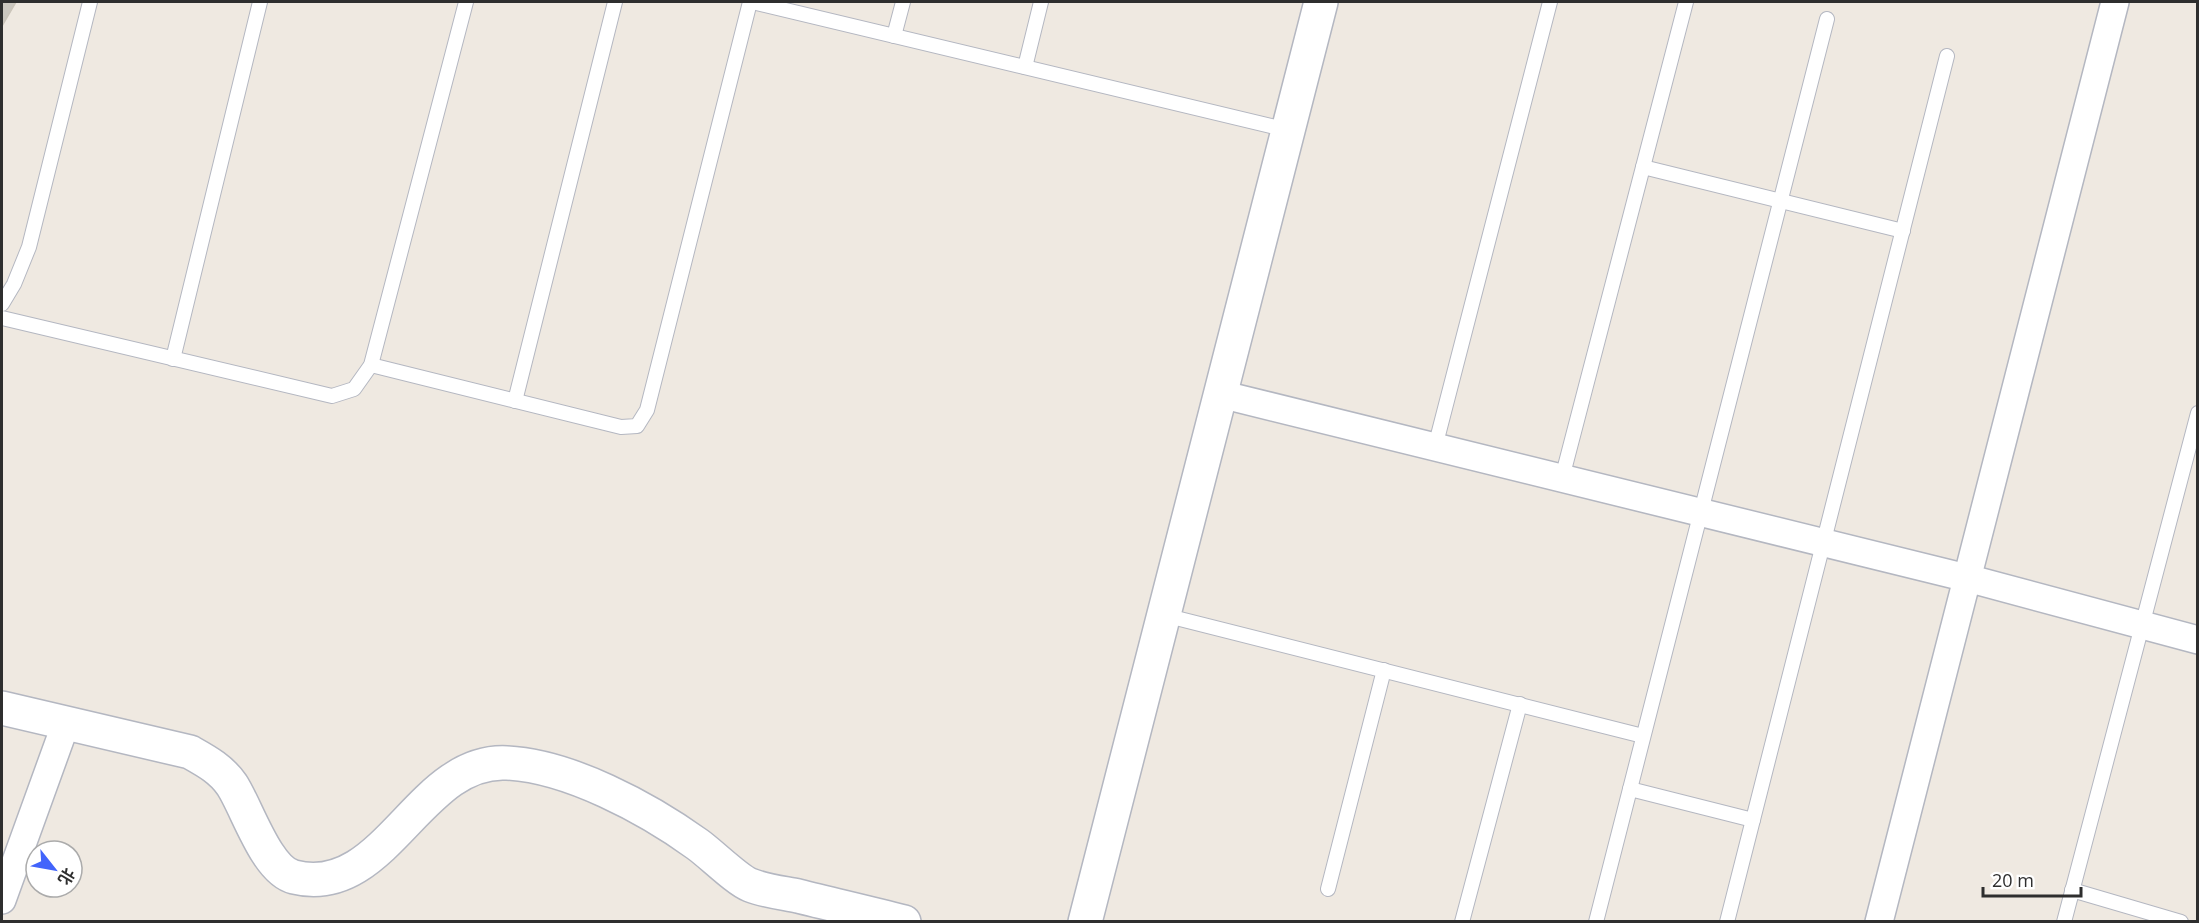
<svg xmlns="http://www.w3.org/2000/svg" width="2199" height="923" font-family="'Open Sans','Noto Sans SC',sans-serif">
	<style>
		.building { fill: #cbc7bf; stroke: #cbc5ba; stroke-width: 1.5 }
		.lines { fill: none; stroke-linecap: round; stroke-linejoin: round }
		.service-casing { stroke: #b4b7c1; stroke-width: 16 }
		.minor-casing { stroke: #b4b7c1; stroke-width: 30 }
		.tertiary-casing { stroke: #b4b7c1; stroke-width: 36 }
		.service { stroke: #fff; stroke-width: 14 }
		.minor { stroke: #fff; stroke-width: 27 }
		.tertiary { stroke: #fff; stroke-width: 33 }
	</style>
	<rect width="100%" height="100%" fill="#efe9e1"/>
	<polygon class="building" points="2,2 16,2 2,26"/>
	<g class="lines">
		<defs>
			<g id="service">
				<polyline points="752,2 1288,130"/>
				<polyline points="894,36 903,2"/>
				<polyline points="1025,67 1041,2"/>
				<polyline points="1643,167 1903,231"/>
				<polyline points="2,304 14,284 29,247 90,2"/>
				<polyline points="2,318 332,396 354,389 371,365 466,2"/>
				<polyline points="173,359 260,2"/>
				<polyline points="371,365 621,427 637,426 647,410 750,2"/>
				<polyline points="515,401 615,2"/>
				<polyline points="1435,447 1550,2"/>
				<polyline points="1562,478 1686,2"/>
				<polyline points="1164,615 1643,736"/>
				<polyline points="1630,789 1753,820"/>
				<polyline points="1328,889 1384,670"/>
				<polyline points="2072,890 2181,922"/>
				<polyline points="1462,922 1520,704"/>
				<polyline points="1596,922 1827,19"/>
				<polyline points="1727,922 1947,56"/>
				<polyline points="2064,922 2198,413"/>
			</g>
			<g id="minor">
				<polyline points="1220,394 1967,578 2198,640"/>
				<polyline points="2,900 66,723"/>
				<polyline points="1879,922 2115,2"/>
			</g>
			<g id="tertiary">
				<path d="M2,708L190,752C206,761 221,769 232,785C247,808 266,870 294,877C386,900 418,758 507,763C569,766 647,808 697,844C710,853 737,880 750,885C765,891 783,893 798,896C834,905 869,913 904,922"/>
				<polyline points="1085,922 1321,2"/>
			</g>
		</defs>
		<use href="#service" class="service-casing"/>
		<use href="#minor" class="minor-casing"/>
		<use href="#tertiary" class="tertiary-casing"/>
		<use href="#service" class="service"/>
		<use href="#minor" class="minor"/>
		<use href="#tertiary" class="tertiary"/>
	</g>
	<rect width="2199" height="923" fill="none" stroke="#2e2e2e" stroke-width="6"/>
	<g transform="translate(54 869) rotate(121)"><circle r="28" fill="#ffffff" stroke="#ababab" stroke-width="1.5"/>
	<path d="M0-4.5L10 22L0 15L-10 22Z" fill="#4264fb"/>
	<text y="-9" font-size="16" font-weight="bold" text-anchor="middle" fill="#2e2e2e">北</text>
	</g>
	<path d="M1983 887v9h98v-9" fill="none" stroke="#2e2e2e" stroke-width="3"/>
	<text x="1992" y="887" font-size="18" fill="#2e2e2e" stroke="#ffffff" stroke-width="4.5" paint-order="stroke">20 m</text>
</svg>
